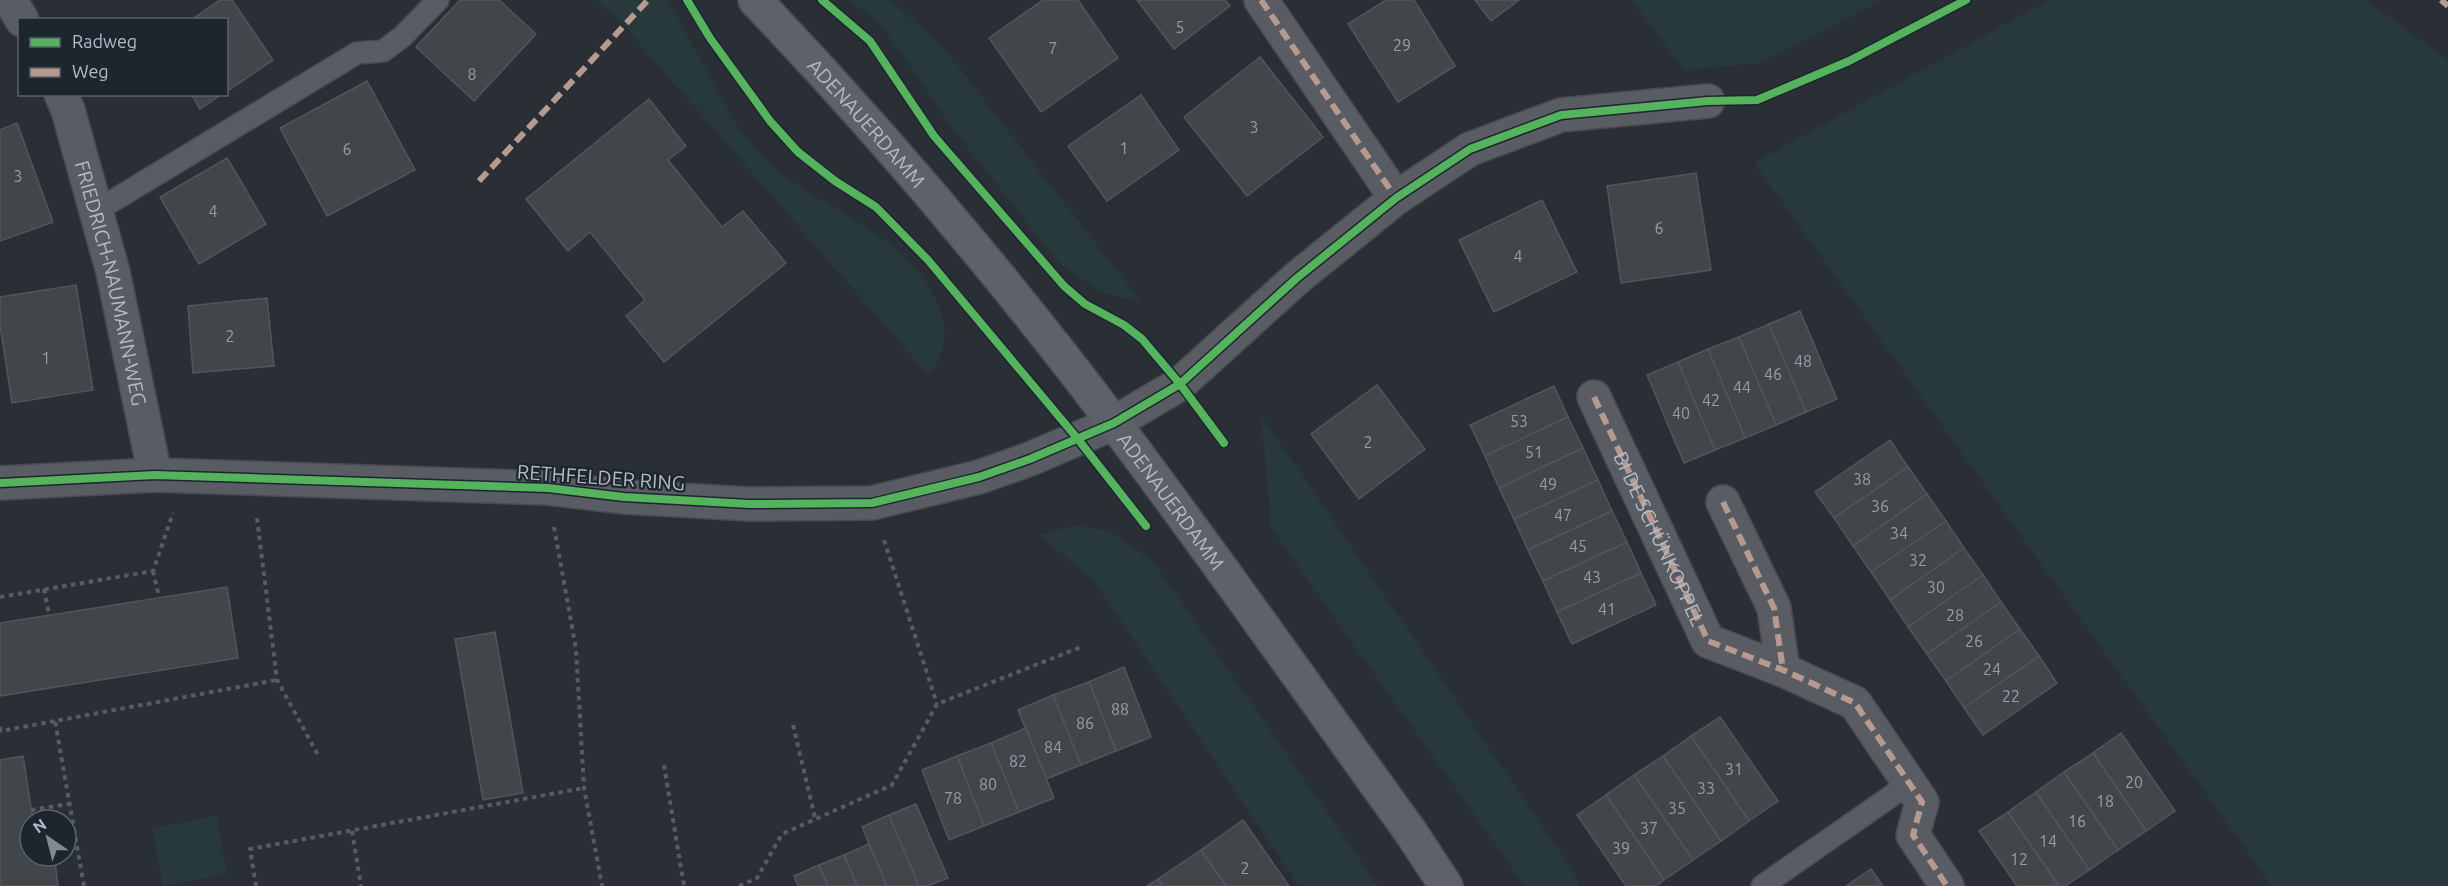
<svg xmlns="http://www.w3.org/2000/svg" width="2448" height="886" font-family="Ubuntu,sans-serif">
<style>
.green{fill:#27393b}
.building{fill:#41464b;stroke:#51565d;stroke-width:1.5}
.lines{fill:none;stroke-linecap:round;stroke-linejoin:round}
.lane-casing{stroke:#474b50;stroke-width:24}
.street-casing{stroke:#474b50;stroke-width:36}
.secondary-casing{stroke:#474b50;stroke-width:36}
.path{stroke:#575c60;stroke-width:4;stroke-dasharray:4.5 4.5;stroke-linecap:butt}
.lane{stroke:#595d63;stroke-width:21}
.street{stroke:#595d63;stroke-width:33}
.secondary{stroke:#5d6168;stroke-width:33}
.quiet{stroke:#b69a8f;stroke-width:6;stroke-dasharray:12 6;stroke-linecap:butt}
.cycleway-casing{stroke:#1d252f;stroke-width:11}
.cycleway{stroke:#56b35d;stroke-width:8}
.labels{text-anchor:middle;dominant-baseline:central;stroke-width:4.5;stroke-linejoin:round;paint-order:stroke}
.number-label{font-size:16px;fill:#969ea7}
.street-label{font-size:20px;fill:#b3bbc6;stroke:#1d252f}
</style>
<rect width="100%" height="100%" fill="#292f35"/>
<!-- green -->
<g class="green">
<path d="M 596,0 L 667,0 C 683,28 698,56 714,84 C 723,102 733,123 747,138 C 758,150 769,164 782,174 C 837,215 913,239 939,308 C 949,334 946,352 928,375 L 621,22 Z"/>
<polygon points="849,0 890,0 941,45 1141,302 1100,292 1057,261 951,126 882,25"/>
<polygon points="1632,0 1882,0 1761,63 1684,70"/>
<polygon points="2049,0 2366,0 2448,60 2448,886 2272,886 1754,163"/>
<polygon points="1261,415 1564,858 1581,886 1525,886 1271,528"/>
<polygon points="1076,525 1112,532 1154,563 1378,886 1299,886 1095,582 1039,535"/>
<polygon points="217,816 227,874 163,886 152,828"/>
</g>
<!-- building -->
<g class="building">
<polygon points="220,0 232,0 273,60 226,92 226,20 191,20"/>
<polygon points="460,0 499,0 536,34 474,101 416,47"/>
<polygon points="1043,0 1078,0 1118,58 1041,112 989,38"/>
<polygon points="1137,0 1225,0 1230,6 1174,49"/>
<polygon points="1386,0 1414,0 1455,66 1398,102 1348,24"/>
<polygon points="1475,0 1519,0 1491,21"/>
<polygon points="1260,57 1323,137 1247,196 1184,117"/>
<polygon points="367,81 415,170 327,216 280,128"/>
<polygon points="191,94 222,94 200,109"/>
<polygon points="1141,95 1179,150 1107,201 1068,146"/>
<polygon points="649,99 686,146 668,160 722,227 743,211 786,263 664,362 626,316 645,300 590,232 568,251 526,199"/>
<polygon points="17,123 53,222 0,241 0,130"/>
<polygon points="227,158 266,224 199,264 160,197"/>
<polygon points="1696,173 1711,270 1621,283 1607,186"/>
<polygon points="1542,200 1577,272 1494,312 1459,240"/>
<polygon points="76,285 93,390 12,403 0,325 0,297"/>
<polygon points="267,298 274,366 193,373 188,306"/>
<polygon points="1800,311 1837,399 1806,412 1769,324"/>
<polygon points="1769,324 1806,412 1776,425 1739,337"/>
<polygon points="1739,337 1776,425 1745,438 1708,349"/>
<polygon points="1708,349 1745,438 1715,450 1678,362"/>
<polygon points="1678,362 1715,450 1684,463 1647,375"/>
<polygon points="1377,385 1425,449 1359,499 1311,434"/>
<polygon points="1554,386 1568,417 1485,456 1470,425"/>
<polygon points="1568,417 1583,448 1499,488 1485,456"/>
<polygon points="1890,440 1908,467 1834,518 1815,492"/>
<polygon points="1583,448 1598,480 1514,519 1499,488"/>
<polygon points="1908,467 1927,494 1853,546 1834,518"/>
<polygon points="1598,480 1612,511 1528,550 1514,519"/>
<polygon points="1927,494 1946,521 1871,572 1853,546"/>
<polygon points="1612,511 1627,542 1543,581 1528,550"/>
<polygon points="1946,521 1964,548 1890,600 1871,572"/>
<polygon points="1627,542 1641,573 1557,612 1543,581"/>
<polygon points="1964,548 1983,575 1908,627 1890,600"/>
<polygon points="1641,573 1656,605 1572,644 1557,612"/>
<polygon points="1983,575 2001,602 1927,654 1908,627"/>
<polygon points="227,587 238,658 0,696 0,623"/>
<polygon points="2001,602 2020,629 1946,681 1927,654"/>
<polygon points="2020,629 2039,656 1964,708 1946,681"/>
<polygon points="495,632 523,793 483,800 455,639"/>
<polygon points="2039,656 2057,683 1983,735 1964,708"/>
<polygon points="1124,667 1151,737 1116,751 1089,682"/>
<polygon points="1089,682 1116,751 1081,765 1053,695"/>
<polygon points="1053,695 1081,765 1046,779 1018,710"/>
<polygon points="1720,717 1778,801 1749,821 1691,736"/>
<polygon points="1026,728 1054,798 1019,812 991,743"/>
<polygon points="2121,733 2175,811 2146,831 2093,753"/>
<polygon points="1691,736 1749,821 1721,841 1663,756"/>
<polygon points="991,743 1019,812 984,826 957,756"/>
<polygon points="2093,753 2146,831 2118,850 2064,772"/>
<polygon points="23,756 33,820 30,820 30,856 38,856 40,865 55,862 58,886 0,886 0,760"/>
<polygon points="957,756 984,826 949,840 922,770"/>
<polygon points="1663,756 1721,841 1693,860 1634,775"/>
<polygon points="2064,772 2118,850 2089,870 2036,792"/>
<polygon points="1634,775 1693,860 1664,880 1606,795"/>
<polygon points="2036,792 2089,870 2065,886 2059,886 2008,812"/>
<polygon points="1606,795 1664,880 1656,886 1626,886 1577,815"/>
<polygon points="916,804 948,878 927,886 919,886 889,815"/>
<polygon points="2008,812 2059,886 2017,886 1979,831"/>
<polygon points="889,815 919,886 887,886 862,827"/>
<polygon points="1243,820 1289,886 1226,886 1201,850"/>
<polygon points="869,844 887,886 857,886 844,855"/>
<polygon points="1201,850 1226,886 1163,886 1158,879"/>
<polygon points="844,855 857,886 828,886 819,865"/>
<polygon points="819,865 828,886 798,886 794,876"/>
<polygon points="1871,869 1883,886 1846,886"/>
<polygon points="1158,879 1163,886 1147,886"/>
</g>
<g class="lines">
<defs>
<g id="lane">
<polyline points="96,211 357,53 383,51 403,36 438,0"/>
<polyline points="1762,886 1910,783"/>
</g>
<g id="street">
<polyline points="10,0 22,20"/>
<polyline points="1261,0 1396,198"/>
<path id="s1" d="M 61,94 L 68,110 L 113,272 L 155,475"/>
<path id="s2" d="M 1594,397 L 1708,641 L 1783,670 L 1855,703 L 1922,802 L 1913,835 L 1947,886"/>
<polyline points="0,483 155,475 548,488 624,497 749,504 872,503 979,477 1030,459 1114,423 1180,384 1297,278 1396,198 1470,149 1561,115 1708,101"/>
<polyline points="1723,502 1774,608 1783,670"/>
</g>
<g id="secondary">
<path id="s3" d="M 755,0 C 883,134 1002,275 1114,423 C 1216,558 1313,697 1412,834 L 1446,886"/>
</g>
</defs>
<!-- lane casing -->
<use href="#lane" class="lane-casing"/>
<!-- street casing -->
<use href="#street" class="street-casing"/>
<!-- secondary casing -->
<use href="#secondary" class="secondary-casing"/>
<!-- path -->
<g class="path">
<polyline points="257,518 277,680 318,755"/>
<polyline points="554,527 576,649 584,788 602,886"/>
<polyline points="884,540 937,704"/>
<polyline points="153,571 159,597"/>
<polyline points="44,589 49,615"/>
<polyline points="0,597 153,571 173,513"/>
<polyline points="793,725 815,818"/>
<polyline points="0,727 1,731 55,721"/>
<polyline points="664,765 684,886"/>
<polyline points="31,810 69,804"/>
<polyline points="352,831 361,886"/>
<polyline points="84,886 55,721 277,680"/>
<polyline points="256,886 250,849 584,788"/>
<polyline points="739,886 757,878 782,834 892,785 937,704 1081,647"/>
</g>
<!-- lane -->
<use href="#lane" class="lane"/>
<!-- street -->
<use href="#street" class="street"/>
<!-- secondary -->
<use href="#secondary" class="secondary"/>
<!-- quiet -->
<g class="quiet">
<polyline points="1261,0 1396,198"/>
<polyline points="2441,0 2448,6"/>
<polyline points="479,181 648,0"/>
<polyline points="1594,397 1708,641 1783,670 1855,703 1922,802 1913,835 1947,886"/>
<polyline points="1723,502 1774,608 1783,670"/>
</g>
<defs>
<g id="cycleway">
<polyline points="687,0 710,38 770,121 798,152 835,181 876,207 928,260 1077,438 1146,526"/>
<polyline points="822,0 870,41 934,136 1064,286 1085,304 1124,325 1142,339 1180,384 1224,443"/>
<polyline points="0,483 155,475 548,488 624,497 749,504 872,503 979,477 1030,459 1114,423 1180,384 1297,278 1396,198 1470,149 1561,115 1708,101 1757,100 1849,61 1966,0"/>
</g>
</defs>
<!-- cycleway casing -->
<use href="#cycleway" class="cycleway-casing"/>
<!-- cycleway -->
<use href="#cycleway" class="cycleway"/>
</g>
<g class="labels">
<!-- number labels -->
<g class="number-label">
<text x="1180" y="27">5</text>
<text x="1402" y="45">29</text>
<text x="1053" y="48">7</text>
<text x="472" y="74">8</text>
<text x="1254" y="127">3</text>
<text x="1124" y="148">1</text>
<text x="347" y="149">6</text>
<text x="18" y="176">3</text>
<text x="213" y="211">4</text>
<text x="1659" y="228">6</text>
<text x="1518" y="256">4</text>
<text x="230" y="336">2</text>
<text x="46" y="358">1</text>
<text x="1803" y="361">48</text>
<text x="1773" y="374">46</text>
<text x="1742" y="387">44</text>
<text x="1711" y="400">42</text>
<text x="1681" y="413">40</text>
<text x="1519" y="421">53</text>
<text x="1368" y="442">2</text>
<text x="1534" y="452">51</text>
<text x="1862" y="479">38</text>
<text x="1548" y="484">49</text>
<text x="1880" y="506">36</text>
<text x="1563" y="515">47</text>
<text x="1899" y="533">34</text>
<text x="1578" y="546">45</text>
<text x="1918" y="560">32</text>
<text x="1592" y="577">43</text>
<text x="1936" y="587">30</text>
<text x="1607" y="609">41</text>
<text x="1955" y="615">28</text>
<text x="1974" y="641">26</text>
<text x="1992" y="669">24</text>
<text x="2011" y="696">22</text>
<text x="1120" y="709">88</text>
<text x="1085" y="723">86</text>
<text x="1053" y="747">84</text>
<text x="1018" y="761">82</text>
<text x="1734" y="769">31</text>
<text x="2134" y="782">20</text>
<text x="988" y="784">80</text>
<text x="1706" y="788">33</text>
<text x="953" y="798">78</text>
<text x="2105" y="801">18</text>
<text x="1677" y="808">35</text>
<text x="2077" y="821">16</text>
<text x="1649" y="828">37</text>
<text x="2048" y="841">14</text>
<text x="1621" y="848">39</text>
<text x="2019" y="859">12</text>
<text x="1245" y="868">2</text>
</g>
<!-- street labels -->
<g class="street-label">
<text stroke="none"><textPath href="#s3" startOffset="166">ADENAUERDAMM</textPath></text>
<text stroke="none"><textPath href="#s1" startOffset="196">FRIEDRICH-NAUMANN-WEG</textPath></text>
<text transform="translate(601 477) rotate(4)">RETHFELDER RING</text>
<text stroke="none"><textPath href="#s3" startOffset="652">ADENAUERDAMM</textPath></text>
<text stroke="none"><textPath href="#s2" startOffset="156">BI DE SCHÜNKOPPEL</textPath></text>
</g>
</g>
<!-- legend -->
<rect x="18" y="18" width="210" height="78" fill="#1d252f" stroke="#59616b" stroke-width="1.5"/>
<rect x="30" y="38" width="30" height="9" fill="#56b35d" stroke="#59616b" stroke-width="1.5"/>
<text x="72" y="48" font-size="18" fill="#b3bbc6">Radweg</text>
<rect x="30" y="68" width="30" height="9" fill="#b69a8f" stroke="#59616b" stroke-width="1.5"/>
<text x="72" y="78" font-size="18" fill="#b3bbc6">Weg</text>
<!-- north arrow -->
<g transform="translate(48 838) rotate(325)"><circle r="28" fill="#1d252f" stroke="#59616b" stroke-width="1.5"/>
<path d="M0-4.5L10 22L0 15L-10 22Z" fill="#838a93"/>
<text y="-9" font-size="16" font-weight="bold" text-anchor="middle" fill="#b3bbc6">N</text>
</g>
</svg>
